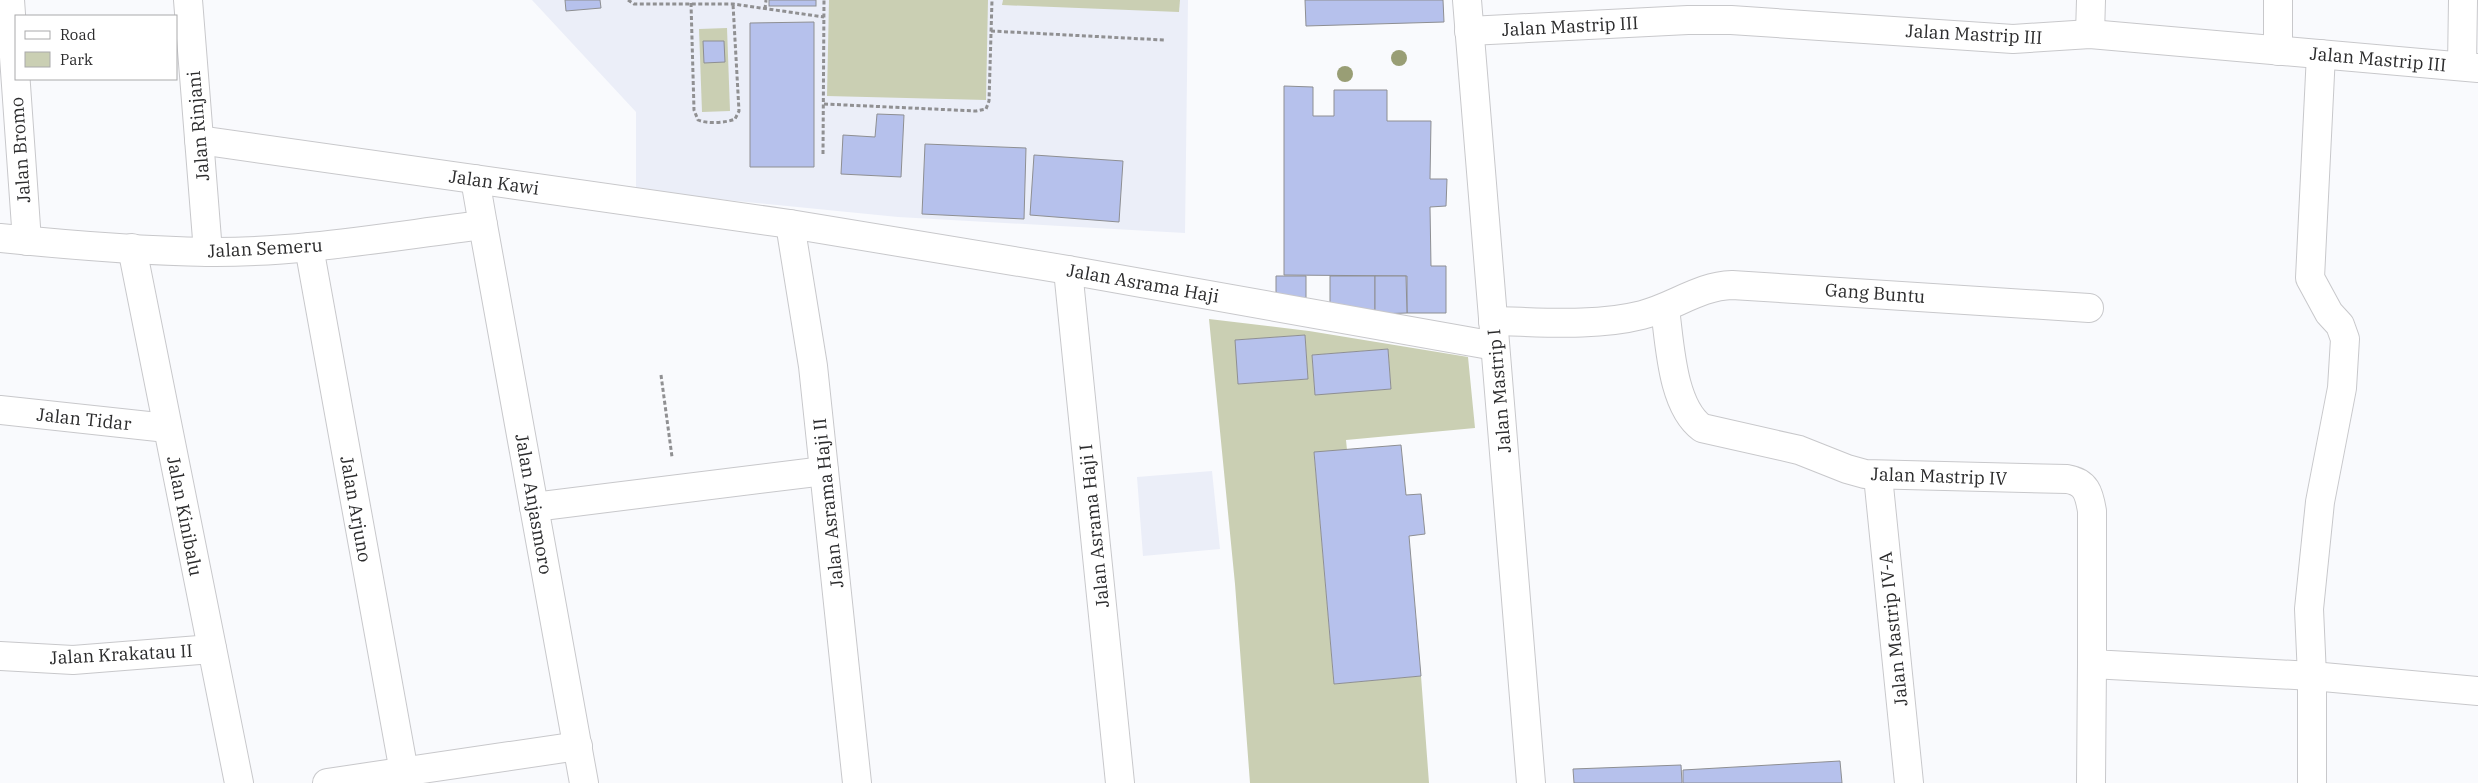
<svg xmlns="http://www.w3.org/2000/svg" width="2478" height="783" font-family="'IBM Plex Serif',serif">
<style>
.built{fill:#ebeef8}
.green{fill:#cacfb3;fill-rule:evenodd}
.building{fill:#b6c1ec;stroke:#8e8f92}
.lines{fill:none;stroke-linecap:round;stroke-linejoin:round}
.street-casing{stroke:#c8c8cb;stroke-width:30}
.path{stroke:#909092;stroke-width:3;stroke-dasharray:4 2.5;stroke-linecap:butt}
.street{stroke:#fff;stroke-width:28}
.tree{fill:#999e75}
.labels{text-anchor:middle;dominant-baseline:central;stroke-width:4;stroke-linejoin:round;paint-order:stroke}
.street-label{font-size:18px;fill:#2b2b2c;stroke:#fff}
</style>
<rect width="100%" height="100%" fill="#f9fafd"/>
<!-- built -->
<g class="built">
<polygon points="532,0 1188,0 1185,233 898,217 636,191 636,112"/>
<polygon points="1212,471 1220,549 1143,556 1137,477"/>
</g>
<!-- green -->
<g class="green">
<polygon points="829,0 988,0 986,100 827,96"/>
<polygon points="1003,0 1180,0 1179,12 1002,5"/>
<polygon points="727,28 730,111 702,112 699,29"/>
<path d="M 1209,319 L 1309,331 L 1468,357 L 1475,428 L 1346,440 L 1347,450 L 1314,453 L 1334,684 L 1421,676 L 1429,783 L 1250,783 L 1235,584 ZM 1305,335 L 1308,379 L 1238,384 L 1236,340 ZM 1388,349 L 1391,389 L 1315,394 L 1312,355 Z"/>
</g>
<!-- building -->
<g class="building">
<polygon points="565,0 600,0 601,8 566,11"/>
<rect x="769" y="0" width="47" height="6"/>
<polygon points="1305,0 1443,0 1444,22 1306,26"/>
<polygon points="814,22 814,167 750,167 750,23"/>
<polygon points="703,41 724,41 725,62 704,63"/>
<polygon points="1284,86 1313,87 1313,116 1334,116 1334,90 1387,90 1387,121 1431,121 1430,179 1447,179 1446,206 1430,207 1431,266 1446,266 1446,313 1407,313 1407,276 1284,275"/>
<polygon points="877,114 904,115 901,177 841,174 843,135 875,137"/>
<polygon points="925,144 1026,148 1024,219 922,214"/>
<polygon points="1034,155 1123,161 1119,222 1030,215"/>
<polygon points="1276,276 1306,276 1306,303 1276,302"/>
<rect x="1330" y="276" width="45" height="34"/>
<polygon points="1375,276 1406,276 1407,313 1375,314"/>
<polygon points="1305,335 1308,379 1238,384 1235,340"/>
<polygon points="1388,349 1391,389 1315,395 1312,355"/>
<polygon points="1401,445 1406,495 1421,494 1425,534 1409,536 1421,676 1334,684 1314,452"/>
<polygon points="1840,761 1842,783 1683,783 1683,770"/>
<polygon points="1681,765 1682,783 1574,783 1573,769"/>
</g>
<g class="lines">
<defs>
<g id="street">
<polyline points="10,0 27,241"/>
<polyline points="188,0 208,252"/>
<polyline points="1467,0 1531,783"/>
<polyline points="1469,31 1688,20 1731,20 2013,39 2090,34 2478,68"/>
<polyline points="2090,34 2091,0"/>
<polyline points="2278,51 2278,0"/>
<polyline points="2462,66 2463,0"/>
<polyline points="199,140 790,224 1068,270 1495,346"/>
<polyline points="790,224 813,366 857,783"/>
<polyline points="483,225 584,783"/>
<path d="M 0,238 C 69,245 139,251 208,252 C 299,253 392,236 483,225 L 475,179"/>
<polyline points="309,247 404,772"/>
<polyline points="132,248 239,783"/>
<polyline points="1068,270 1120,783"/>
<path d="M 1665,309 C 1670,345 1672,406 1702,428 L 1799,450 L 1847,469 L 1865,474 L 2067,479 C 2086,482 2089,493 2092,511 L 2092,664 L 2312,676 L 2478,691"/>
<path d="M 1493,321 C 1542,322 1594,327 1642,315 C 1674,307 1699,286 1732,285 L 2089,308"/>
<polyline points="0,410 167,428"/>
<polyline points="1878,476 1909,783"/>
<polyline points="534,507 824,471"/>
<polyline points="0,656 73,660 212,649"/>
<polyline points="327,783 578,746"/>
<polyline points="2091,783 2092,664"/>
<polyline points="2312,783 2312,676 2309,609 2320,502 2342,388 2345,339 2340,325 2329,313 2310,278 2321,54"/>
</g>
</defs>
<!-- street casing -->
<use href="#street" class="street-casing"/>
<!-- path -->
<g class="path">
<polyline points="628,0 634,4 733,4 824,17"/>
<path d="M 691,3 L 694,110 L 698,120 C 707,124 726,123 735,119 L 739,111 L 733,4"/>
<polyline points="765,9 766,0"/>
<polyline points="991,31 1164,40"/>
<polyline points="824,104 976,111 986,109 989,101 992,0"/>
<polyline points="823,154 824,0"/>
<polyline points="661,375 672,457"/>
</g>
<!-- street -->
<use href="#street" class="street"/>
</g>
<!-- trees -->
<g class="tree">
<circle cx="1399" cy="58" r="8"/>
<circle cx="1345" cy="74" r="8"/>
</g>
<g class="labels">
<!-- street labels -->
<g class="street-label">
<text transform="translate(1570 26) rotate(-3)">Jalan Mastrip III</text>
<text transform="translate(1974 34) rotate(3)">Jalan Mastrip III</text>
<text transform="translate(2378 59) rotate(5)">Jalan Mastrip III</text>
<text transform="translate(198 126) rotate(-95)">Jalan Rinjani</text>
<text transform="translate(20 150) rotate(-94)">Jalan Bromo</text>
<text transform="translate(494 182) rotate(8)">Jalan Kawi</text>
<text transform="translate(265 248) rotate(-3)">Jalan Semeru</text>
<text transform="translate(1143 283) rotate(10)">Jalan Asrama Haji</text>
<text transform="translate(1875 293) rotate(4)">Gang Buntu</text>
<text transform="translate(1499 391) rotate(-95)">Jalan Mastrip I</text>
<text transform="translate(84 419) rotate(6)">Jalan Tidar</text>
<text transform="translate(1939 476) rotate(2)">Jalan Mastrip IV</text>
<text transform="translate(828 503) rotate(-96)">Jalan Asrama Haji II</text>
<text transform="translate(534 504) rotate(80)">Jalan Anjasmoro</text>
<text transform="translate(356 509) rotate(80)">Jalan Arjuno</text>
<text transform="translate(185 516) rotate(79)">Jalan Kinibalu</text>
<text transform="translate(1094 526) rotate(-96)">Jalan Asrama Haji I</text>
<text transform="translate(1893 629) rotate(-96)">Jalan Mastrip IV-A</text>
<text transform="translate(121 654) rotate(-3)">Jalan Krakatau II</text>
</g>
</g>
<!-- legend -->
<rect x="15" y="15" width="162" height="65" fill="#ffffff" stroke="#aaaaab"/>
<rect x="25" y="31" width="25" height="8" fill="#ffffff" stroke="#aaaaab"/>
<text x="60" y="40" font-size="15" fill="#2b2b2c">Road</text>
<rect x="25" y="52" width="25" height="15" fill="#cacfb3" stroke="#aaaaab"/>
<text x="60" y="65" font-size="15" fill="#2b2b2c">Park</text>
</svg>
